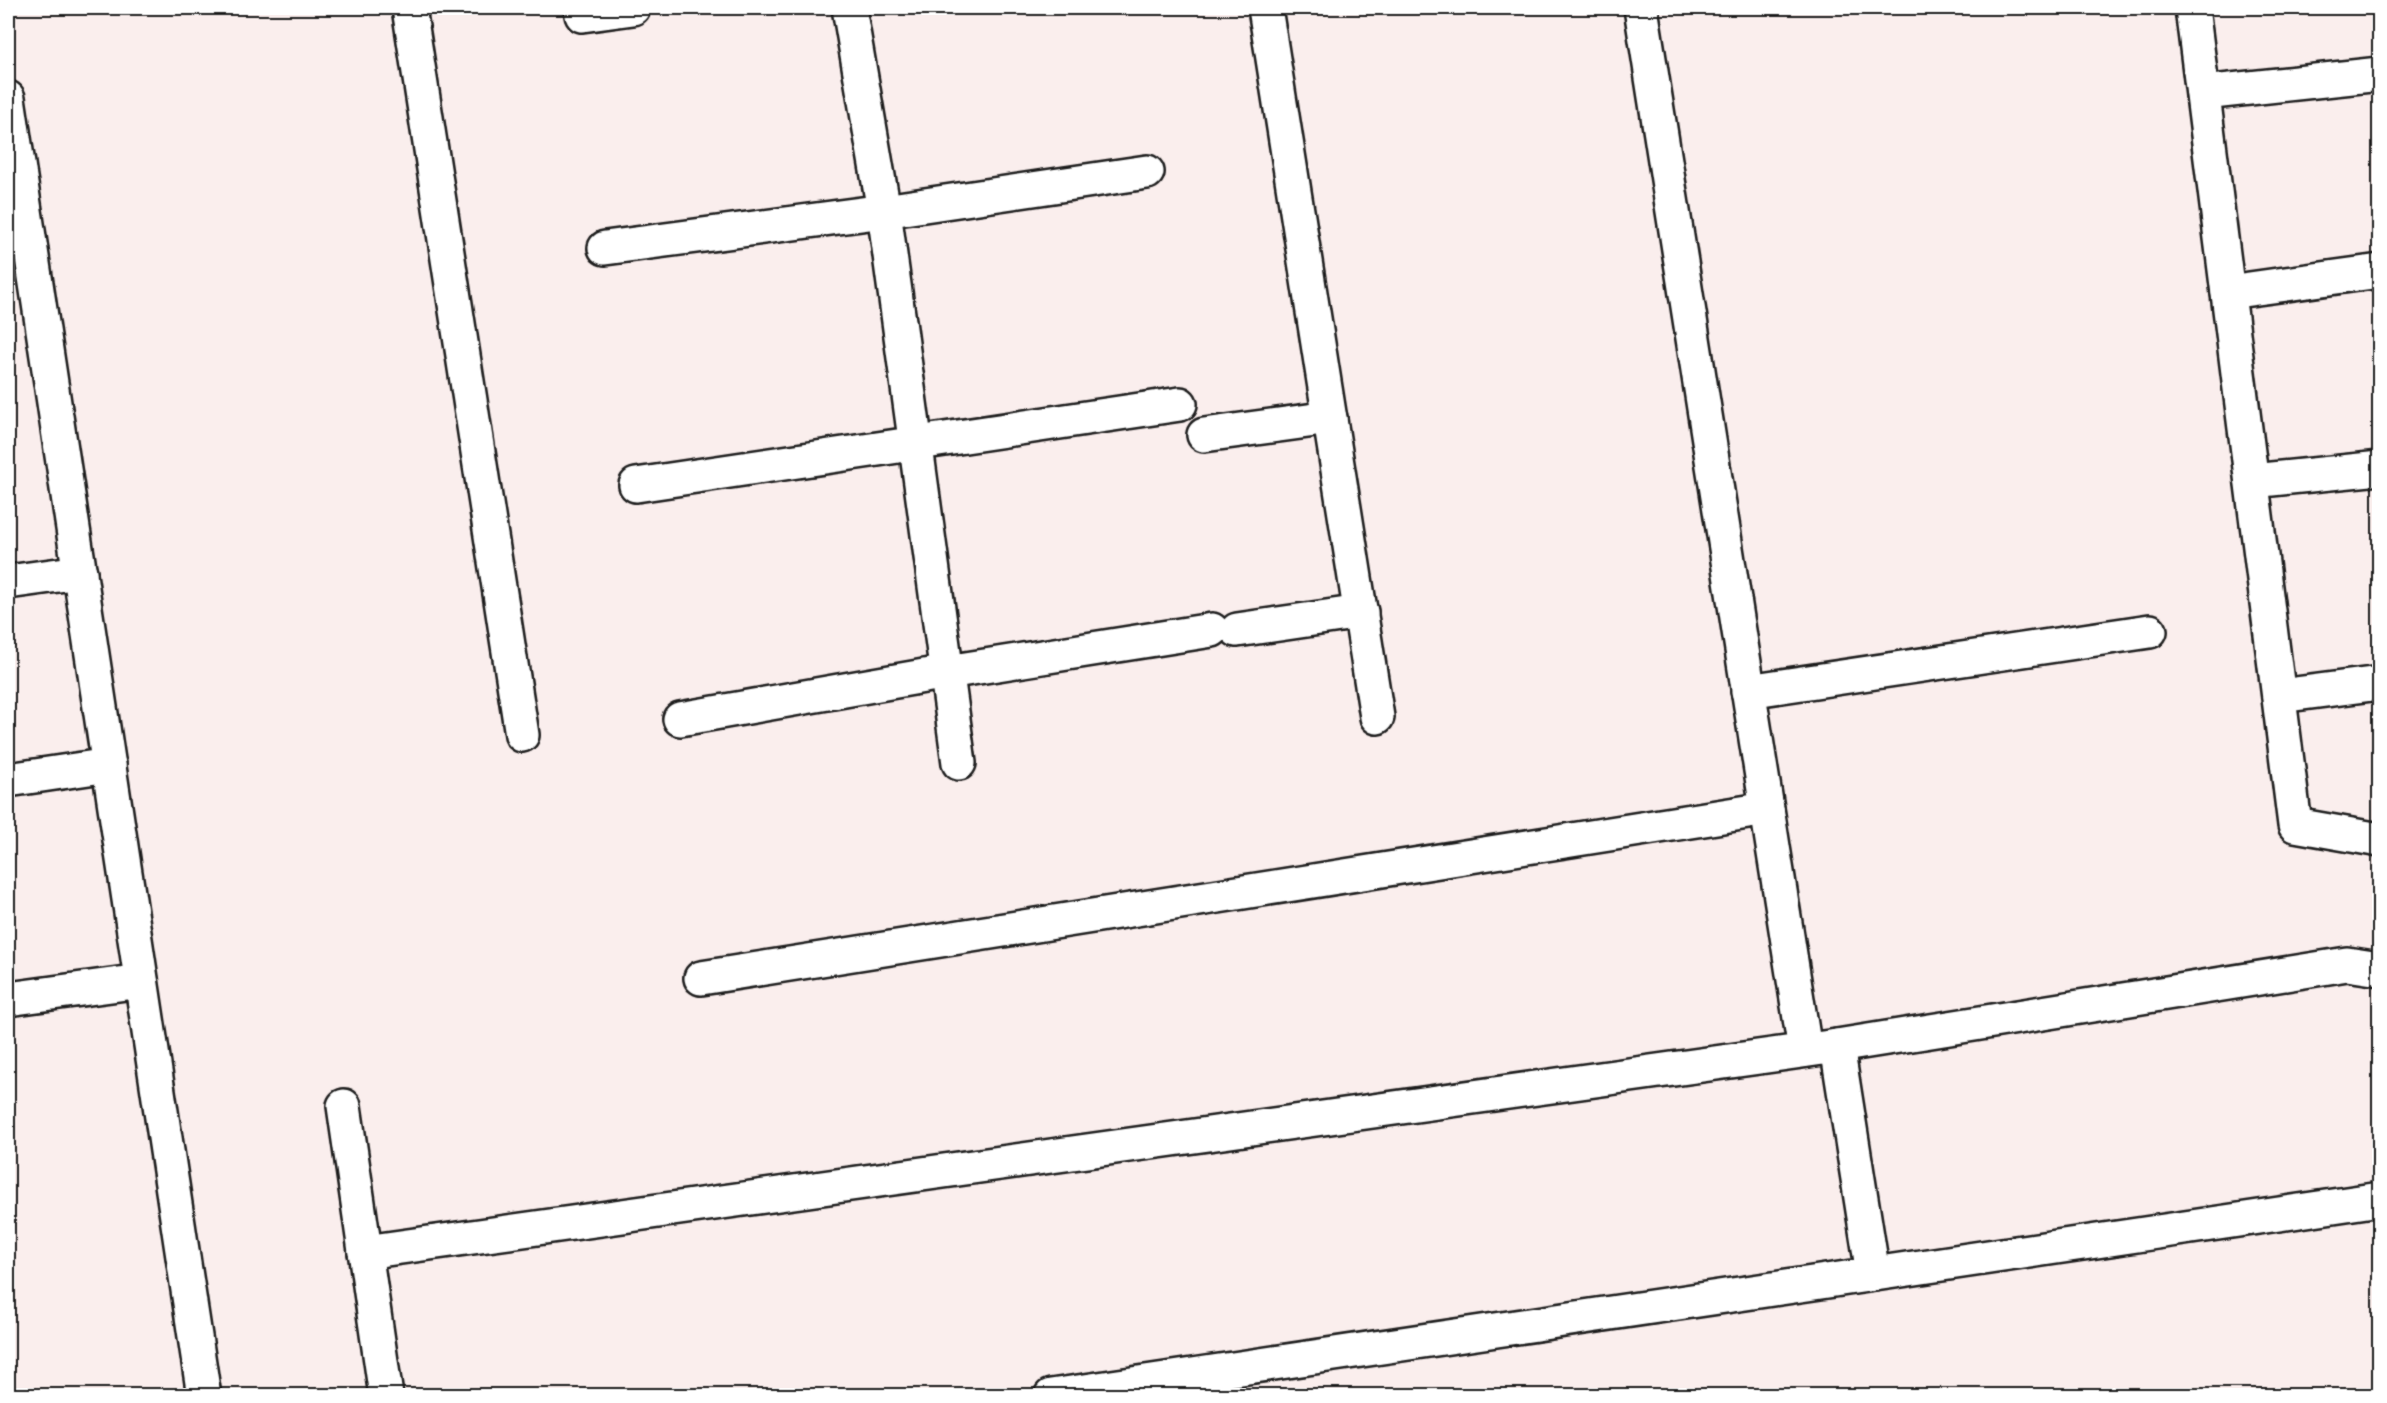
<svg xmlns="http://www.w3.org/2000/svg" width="2387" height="1403" font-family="Mali,sans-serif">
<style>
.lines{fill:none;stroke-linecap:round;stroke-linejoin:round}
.minor-casing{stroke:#1c1c1c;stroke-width:38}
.minor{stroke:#fff;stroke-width:33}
</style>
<rect width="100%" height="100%" fill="#faeeed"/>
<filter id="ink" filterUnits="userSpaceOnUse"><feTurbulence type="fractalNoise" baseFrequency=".0167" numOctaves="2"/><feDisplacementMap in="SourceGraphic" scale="12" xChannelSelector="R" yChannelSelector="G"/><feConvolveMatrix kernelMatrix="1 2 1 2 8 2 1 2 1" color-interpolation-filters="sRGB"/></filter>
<g filter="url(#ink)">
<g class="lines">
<defs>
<g id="minor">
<polyline points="409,8 522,735"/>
<polyline points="849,8 884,211 959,763"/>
<polyline points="1265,8 1377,717"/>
<polyline points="1641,8 1805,1050"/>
<polyline points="2192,8 2295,825 2380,840"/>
<polyline points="582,15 633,8"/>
<polyline points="2203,93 2380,74"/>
<polyline points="8,98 204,1396"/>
<polyline points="605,248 884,211 1147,172"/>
<polyline points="2228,292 2380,271"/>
<polyline points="1204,435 1330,418"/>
<polyline points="2252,481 2380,468"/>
<polyline points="636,485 1180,404"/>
<polyline points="8,582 80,572"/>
<polyline points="1237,630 1361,612"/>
<polyline points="1748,691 2150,631"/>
<polyline points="2280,696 2380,683"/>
<polyline points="680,719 947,672 1212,630"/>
<polyline points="8,780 109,765"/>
<polyline points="701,978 1767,809"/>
<polyline points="8,999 141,981"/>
<polyline points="1837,1046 2347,964 2380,969"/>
<polyline points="344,1106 386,1396"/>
<polyline points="365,1252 1837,1046 1873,1274"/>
<polyline points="1051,1396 2380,1199"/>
</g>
</defs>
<!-- minor casing -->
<use href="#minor" class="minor-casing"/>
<!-- minor -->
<use href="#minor" class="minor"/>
</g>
</g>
<!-- margin -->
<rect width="2387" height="1403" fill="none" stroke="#fff" stroke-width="30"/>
<rect x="15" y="15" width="2357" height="1373" fill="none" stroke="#1c1c1c" stroke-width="2" filter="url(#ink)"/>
</svg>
